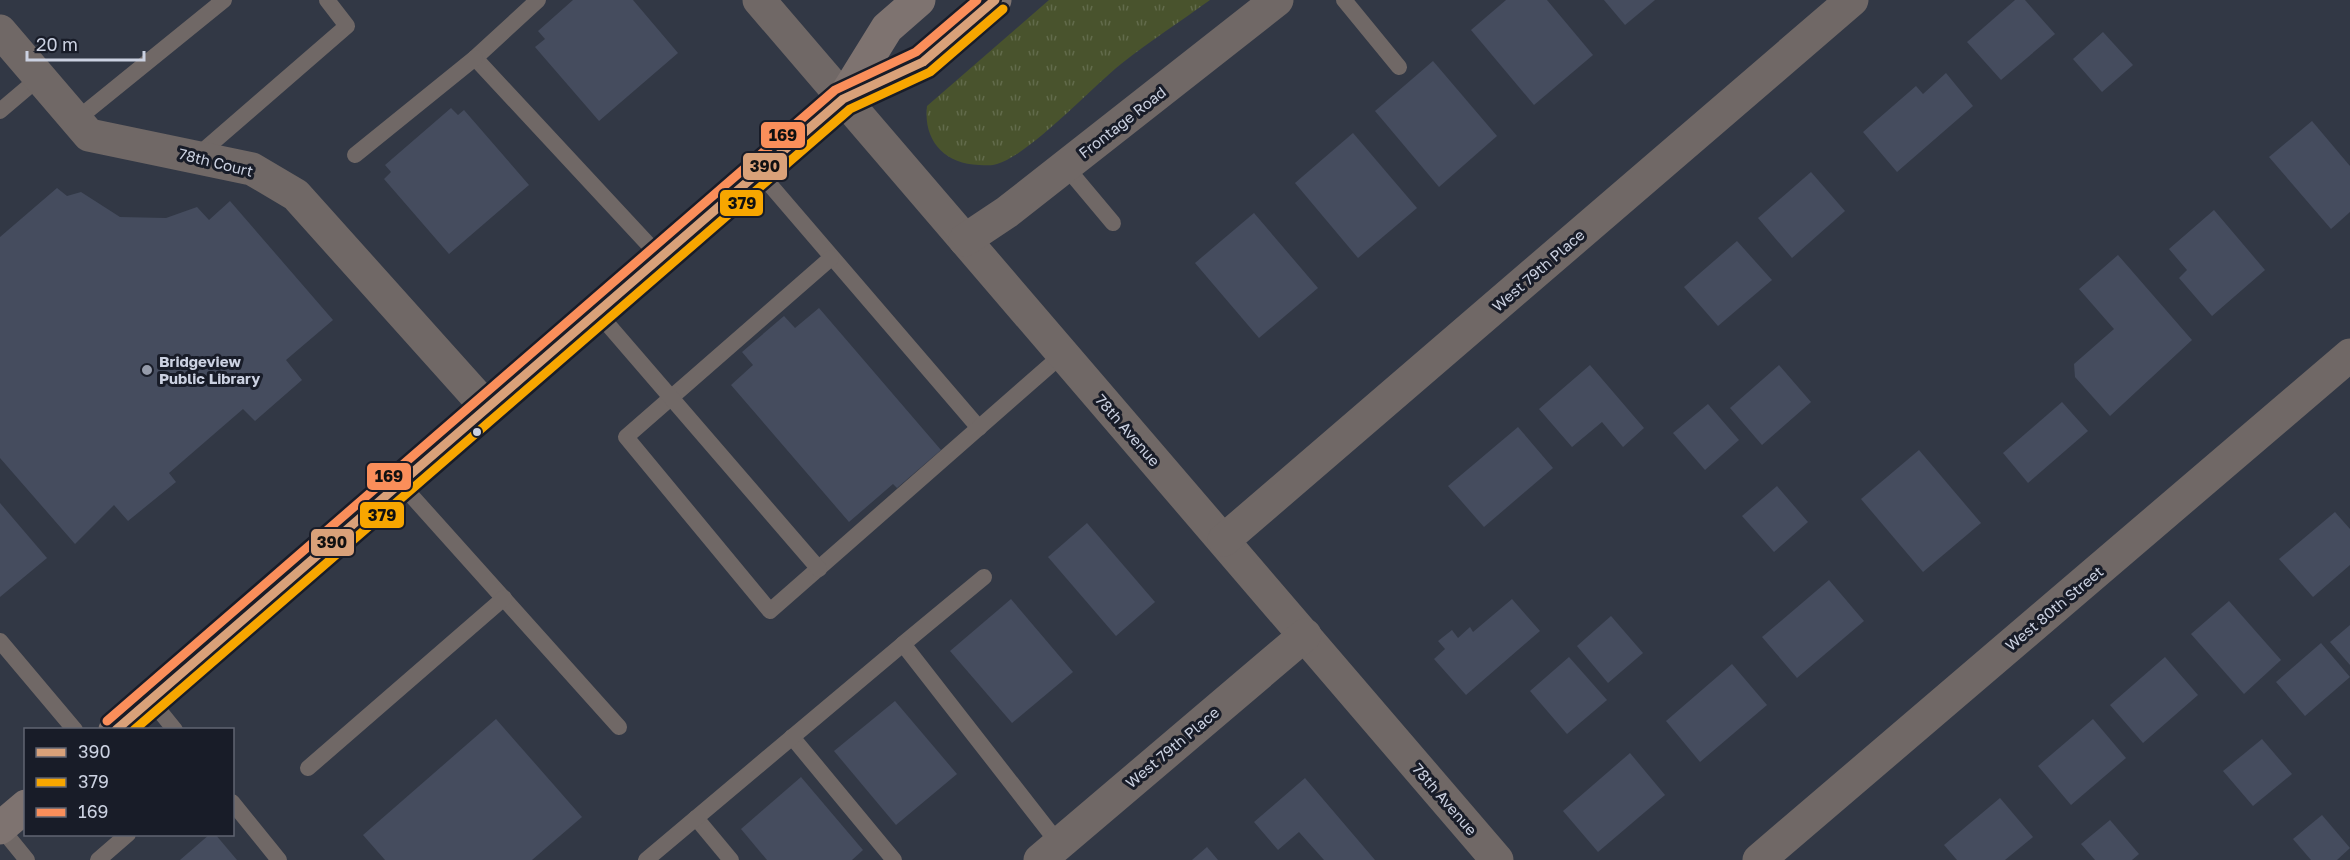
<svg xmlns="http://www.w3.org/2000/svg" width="2350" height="860" font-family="'Golos Text',sans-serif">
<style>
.grass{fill:url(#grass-tufts)}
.building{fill:#454c5e}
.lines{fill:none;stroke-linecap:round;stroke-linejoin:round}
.service{stroke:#706866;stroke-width:16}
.minor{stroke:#706866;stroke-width:33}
.secondary{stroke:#7e7370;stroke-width:33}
.bus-1-casing{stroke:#181c28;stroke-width:14}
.bus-2-casing{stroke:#181c28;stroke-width:14}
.bus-3-casing{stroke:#181c28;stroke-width:14}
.bus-1{stroke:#d9a179;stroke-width:9}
.bus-2{stroke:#f7a600;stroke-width:9}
.bus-3{stroke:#fa8e5a;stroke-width:9}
.poi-dot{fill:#959baa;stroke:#181c28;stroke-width:2}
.bus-dot{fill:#cbd1e1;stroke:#181c28;stroke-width:2}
.labels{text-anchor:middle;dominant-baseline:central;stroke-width:6;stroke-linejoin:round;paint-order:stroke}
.street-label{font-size:15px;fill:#cbd1e1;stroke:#181c28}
.poi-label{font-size:15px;font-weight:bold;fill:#cbd1e1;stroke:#181c28;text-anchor:start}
.line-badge{stroke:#181c28;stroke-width:2}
.pale-badge-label{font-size:16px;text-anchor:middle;font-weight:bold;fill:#111}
</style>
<defs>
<pattern id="grass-tufts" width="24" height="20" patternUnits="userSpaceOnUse" patternTransform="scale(1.5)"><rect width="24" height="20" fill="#49532d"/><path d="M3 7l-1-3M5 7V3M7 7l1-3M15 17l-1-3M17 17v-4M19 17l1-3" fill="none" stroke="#626b4b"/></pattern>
</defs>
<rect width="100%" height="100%" fill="#323845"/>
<!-- grass -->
<path class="grass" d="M 1049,0 L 1210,0 C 1181,21 1150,41 1121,64 C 1091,88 1029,155 997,164 C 992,166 985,165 979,165 C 944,164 923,140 927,106 Z"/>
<!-- building -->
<g class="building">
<polygon points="573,0 633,0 678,53 599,121 535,47 545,39 538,31"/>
<polygon points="1506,0 1547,0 1593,55 1534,105 1471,30"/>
<polygon points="1604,0 1655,0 1625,25"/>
<polygon points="2015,0 2025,0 2055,34 2001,80 1967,42"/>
<polygon points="2103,32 2133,65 2102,92 2073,59"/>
<polygon points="1433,61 1497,136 1439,187 1375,111"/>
<polygon points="1946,73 1973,106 1897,172 1863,132 1916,86 1923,94"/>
<polygon points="451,108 458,115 464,110 529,185 449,254 384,179 391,172 385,165"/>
<polygon points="2312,121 2350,166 2350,212 2331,229 2269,157"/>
<polygon points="1353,133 1417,208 1358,258 1295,183"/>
<polygon points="1811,172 1845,211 1792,258 1758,218"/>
<polygon points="57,188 67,196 81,192 120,217 166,218 197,207 209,220 230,201 333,320 286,360 302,380 255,421 243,409 169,473 176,482 128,521 114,505 75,544 0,458 0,237"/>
<polygon points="2214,210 2265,270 2212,316 2179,278 2187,270 2169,249"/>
<polygon points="1254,213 1318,288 1259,338 1195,263"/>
<polygon points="1737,241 1772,280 1718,326 1684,287"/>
<polygon points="2118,255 2192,340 2110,416 2075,377 2074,364 2114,329 2079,289"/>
<polygon points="819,308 941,450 897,488 893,484 849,522 731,385 753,365 742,352 784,316 795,328"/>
<polygon points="1590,365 1644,428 1623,447 1602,422 1572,447 1539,409"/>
<polygon points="1779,365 1811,402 1762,445 1730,408"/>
<polygon points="2062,402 2088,431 2028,483 2003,453"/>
<polygon points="1708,404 1739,440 1705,470 1673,433"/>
<polygon points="1518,427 1553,468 1484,527 1448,486"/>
<polygon points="1919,450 1981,523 1923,572 1861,499"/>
<polygon points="1777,486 1808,522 1774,552 1742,516"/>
<polygon points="0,503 47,558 0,597"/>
<polygon points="2335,512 2350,529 2350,565 2313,597 2279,559"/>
<polygon points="1087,523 1155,602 1116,636 1048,557"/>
<polygon points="1829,580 1864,621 1797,678 1762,637"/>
<polygon points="1011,599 1073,672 1012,723 950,651"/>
<polygon points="1512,599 1540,631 1466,695 1434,659 1445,649 1438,641 1452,630 1458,638 1470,627 1473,632"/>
<polygon points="2229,601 2281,660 2244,694 2191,634"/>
<polygon points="1611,616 1643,653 1608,683 1577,646"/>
<polygon points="2350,625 2350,665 2330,642"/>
<polygon points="2321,643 2350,677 2305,716 2276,682"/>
<polygon points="1569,657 1607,700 1567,734 1530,691"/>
<polygon points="2165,657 2198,695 2143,743 2110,705"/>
<polygon points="1732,664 1767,705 1700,762 1666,721"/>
<polygon points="895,701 957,774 896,825 834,751"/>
<polygon points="496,719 582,817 532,860 385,860 363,835"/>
<polygon points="2093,719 2126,758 2071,805 2038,766"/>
<polygon points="2262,739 2292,774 2253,806 2223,771"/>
<polygon points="1630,753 1665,795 1598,852 1563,811"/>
<polygon points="801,777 863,850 852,860 767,860 741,829"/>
<polygon points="1305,778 1375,860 1324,860 1299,832 1278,850 1254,822"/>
<polygon points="2000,798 2033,837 2005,860 1957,860 1944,845"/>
<polygon points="2322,815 2350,848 2337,860 2311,860 2293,839"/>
<polygon points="2110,820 2139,854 2132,860 2095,860 2081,844"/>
<polygon points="210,834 215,834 237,860 180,860"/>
<polygon points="1207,847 1218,860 1192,860"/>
</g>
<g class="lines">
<!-- service -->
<g class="service">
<polyline points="538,0 475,58 660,257"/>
<polyline points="1344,0 1399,67"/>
<polyline points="0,111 40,77"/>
<polyline points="76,120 224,0"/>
<polyline points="355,155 475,58"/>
<polyline points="197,156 347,26 327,0"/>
<polyline points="1066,167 1113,223"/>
<polyline points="759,172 979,428"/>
<polyline points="831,258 626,437 770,611 1063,354"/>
<polyline points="598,313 819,569"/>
<polyline points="401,484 619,727"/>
<polyline points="0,641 75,730"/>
<polyline points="903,644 984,577"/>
<polyline points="150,699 175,730"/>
<polyline points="792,737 894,860"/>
<polyline points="308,768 504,598"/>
<polyline points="232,802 279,860"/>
<polyline points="696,818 731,860"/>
<polyline points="1,828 27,860"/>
<polyline points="98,860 128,834"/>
<polyline points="646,860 903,644 1059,844"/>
</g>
<!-- minor -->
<g class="minor">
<polyline points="759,0 1497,860"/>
<polyline points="0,31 89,135 252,169 296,195 488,409"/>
<polyline points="965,240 1007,212 1277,0"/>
<polyline points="1224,540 1852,0"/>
<polyline points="1040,860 1305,635"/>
<polyline points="1759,860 2350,355"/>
</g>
<!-- secondary -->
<g class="secondary">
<polyline points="843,99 887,28 919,0"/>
<polyline points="115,730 843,99 923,62 995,0"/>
<polyline points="0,828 26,806"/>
</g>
<defs>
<polyline id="bus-1" points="116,730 843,99 923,62 995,0"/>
<polyline id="bus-2" points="134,730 850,109 930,72 1003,9"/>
<polyline id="bus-3" points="107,721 835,90 916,52 977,0"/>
</defs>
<!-- bus-1 casing -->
<use href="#bus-1" class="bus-1-casing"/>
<!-- bus-2 casing -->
<use href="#bus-2" class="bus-2-casing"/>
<!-- bus-3 casing -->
<use href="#bus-3" class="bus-3-casing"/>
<!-- bus-1 -->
<use href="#bus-1" class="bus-1"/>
<!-- bus-2 -->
<use href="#bus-2" class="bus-2"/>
<!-- bus-3 -->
<use href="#bus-3" class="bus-3"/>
</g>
<!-- markers -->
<circle class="poi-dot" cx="147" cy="370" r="6"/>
<circle class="bus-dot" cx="477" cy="432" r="5"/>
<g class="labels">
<!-- street labels -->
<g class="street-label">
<text transform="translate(1122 122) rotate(-38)">Frontage Road</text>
<text transform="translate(216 162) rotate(14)">78th Court</text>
<text transform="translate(1538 270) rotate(-41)">West 79th Place</text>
<text transform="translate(1128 430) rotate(49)">78th Avenue</text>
<text transform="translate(2054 608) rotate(-40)">West 80th Street</text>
<text transform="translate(1172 747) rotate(-40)">West 79th Place</text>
<text transform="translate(1445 799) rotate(49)">78th Avenue</text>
</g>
<!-- poi labels -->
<g class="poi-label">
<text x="159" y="361">Bridgeview<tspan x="159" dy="17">Public Library</tspan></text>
</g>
</g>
<g class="line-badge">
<rect x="760" y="121" width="46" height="28" rx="6" fill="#fa8e5a"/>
<rect x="742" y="152" width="46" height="29" rx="6" fill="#d9a179"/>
<rect x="719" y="189" width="45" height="28" rx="6" fill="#f7a600"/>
<rect x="366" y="462" width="46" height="29" rx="6" fill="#fa8e5a"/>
<rect x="359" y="501" width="46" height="28" rx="6" fill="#f7a600"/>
<rect x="310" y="528" width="45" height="29" rx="6" fill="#d9a179"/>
</g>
<g class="pale-badge-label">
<text x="783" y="141">169</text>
<text x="765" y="172">390</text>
<text x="742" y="209">379</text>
<text x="389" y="482">169</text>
<text x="382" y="521">379</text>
<text x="332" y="548">390</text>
</g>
<!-- legend -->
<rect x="24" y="728" width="210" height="108" fill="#181c28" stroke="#606472" stroke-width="1.5"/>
<rect x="36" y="748" width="30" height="9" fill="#d9a179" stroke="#606472" stroke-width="1.5"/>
<text x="78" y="758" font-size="18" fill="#cbd1e1">390</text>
<rect x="36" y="778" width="30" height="9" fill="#f7a600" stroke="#606472" stroke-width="1.5"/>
<text x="78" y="788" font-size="18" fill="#cbd1e1">379</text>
<rect x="36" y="808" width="30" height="9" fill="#fa8e5a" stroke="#606472" stroke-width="1.5"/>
<text x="78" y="818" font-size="18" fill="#cbd1e1">169</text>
<!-- scale -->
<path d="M27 51v9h117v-9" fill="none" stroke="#cbd1e1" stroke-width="3"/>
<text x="36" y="51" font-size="18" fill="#cbd1e1" stroke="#181c28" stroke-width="4.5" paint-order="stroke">20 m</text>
</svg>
